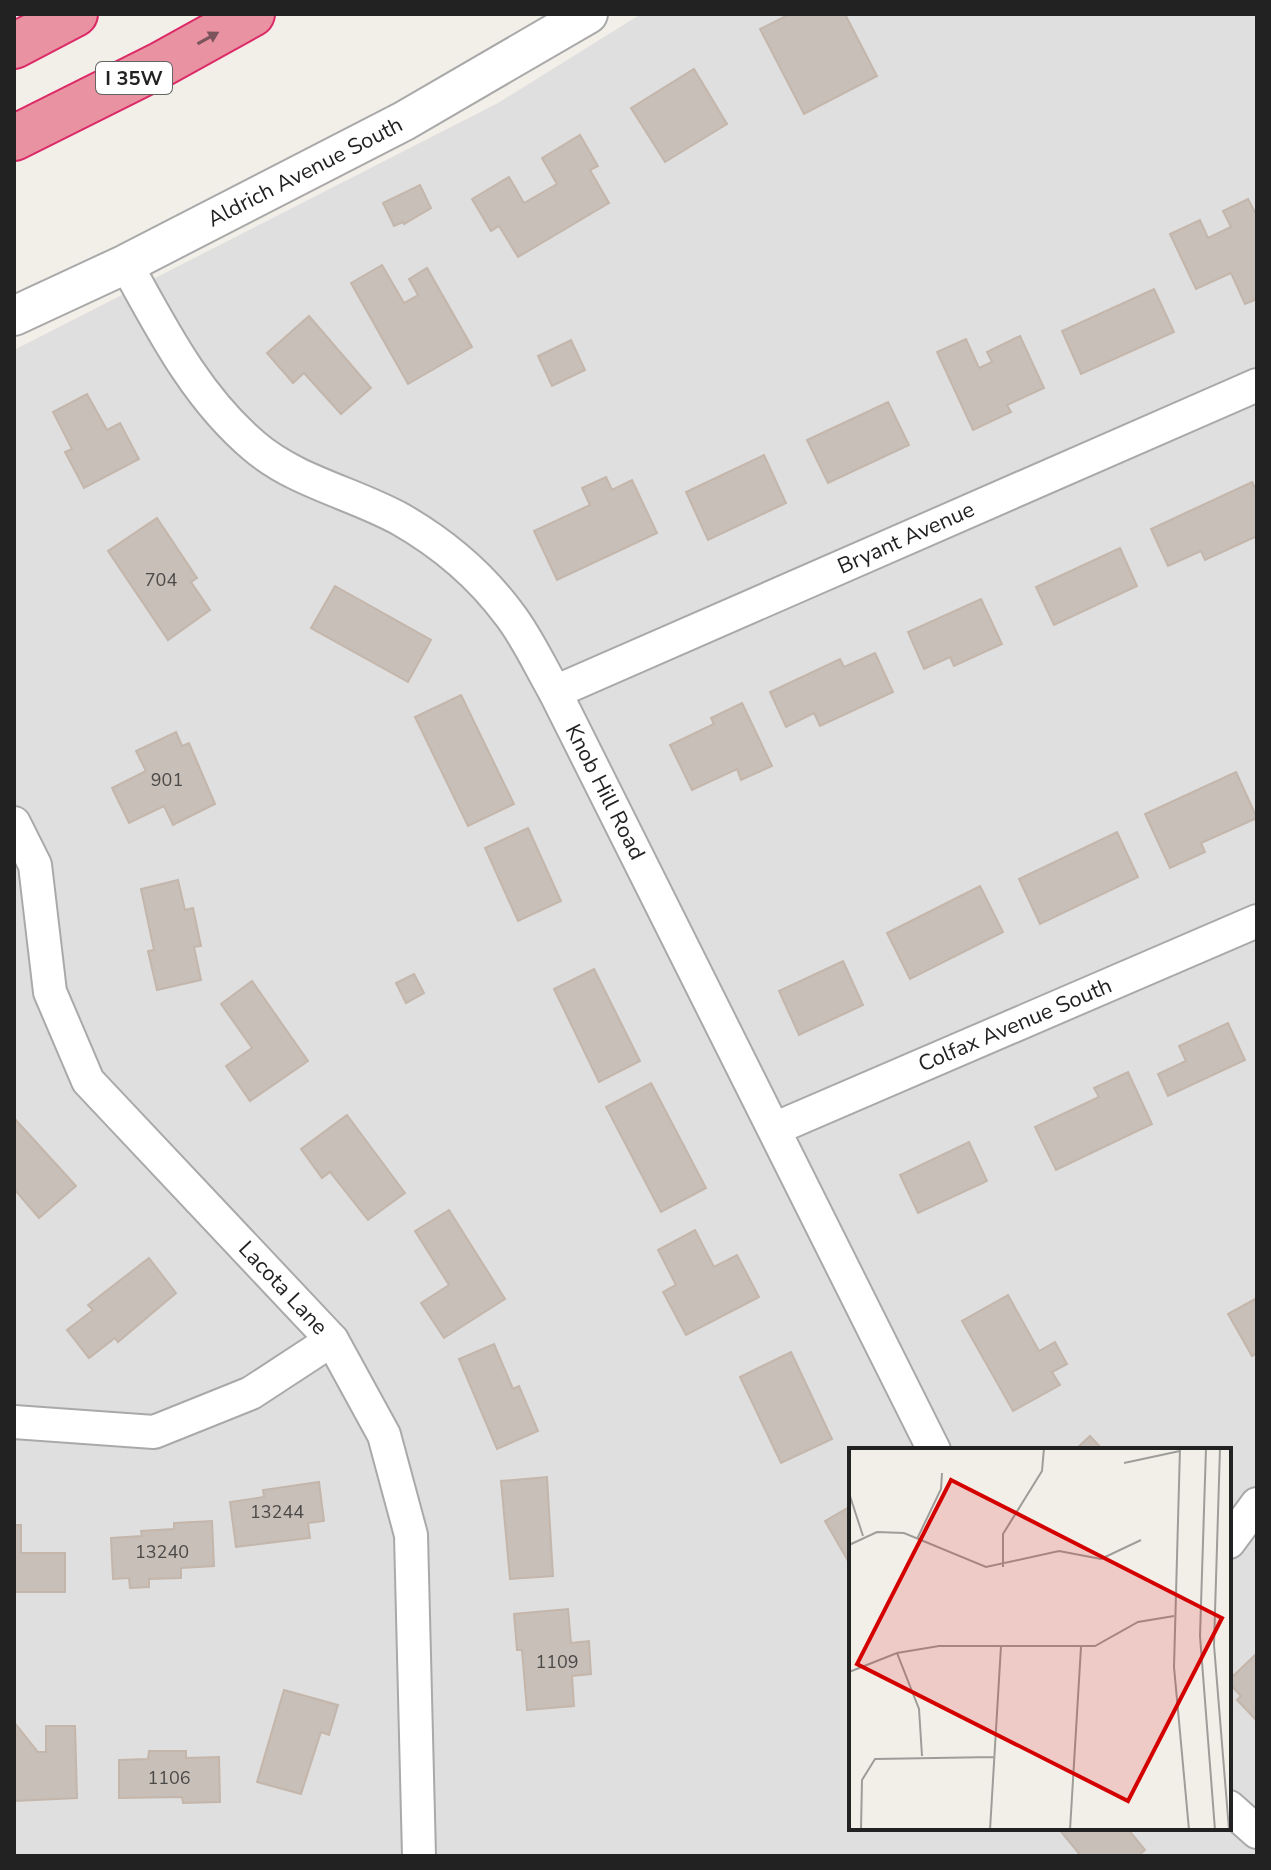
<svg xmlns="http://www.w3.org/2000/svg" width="1271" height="1870" font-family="'Nunito Sans',sans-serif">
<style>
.residential{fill:#e0dfdf;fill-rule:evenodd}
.building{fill:#c7bfb8;stroke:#c4b6ab;stroke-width:2}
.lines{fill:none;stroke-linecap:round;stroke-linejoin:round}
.minor-casing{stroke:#a9a9a9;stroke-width:36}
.tertiary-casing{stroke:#a9a9a9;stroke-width:42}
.motorway-casing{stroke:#dc2a67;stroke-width:48}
.minor{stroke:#fff;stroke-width:32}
.tertiary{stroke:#fff;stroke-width:38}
.motorway{stroke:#e892a2;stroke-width:44}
.oneway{fill:#7b545c}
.labels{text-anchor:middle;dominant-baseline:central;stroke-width:6;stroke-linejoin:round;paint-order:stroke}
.number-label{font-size:18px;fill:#4b4948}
.shield{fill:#fff;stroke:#646464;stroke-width:2}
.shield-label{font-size:20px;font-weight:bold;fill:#222}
.street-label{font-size:22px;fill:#222;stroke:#fff}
.inset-road{fill:none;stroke:#9f9d99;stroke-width:2}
.view{fill:#d40000;fill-opacity:0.15;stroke:#d40000;stroke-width:4}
.inset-edge{fill:none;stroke:#222;stroke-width:4}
</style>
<rect width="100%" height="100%" fill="#f2efe9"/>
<!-- residential -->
<path class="residential" d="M 641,14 L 1257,14 L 1257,1856 L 14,1856 L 14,350 L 498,103 ZM 851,1450 L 1229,1450 L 1229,1828 L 851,1828 Z"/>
<!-- building -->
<g class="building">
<polygon points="790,14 845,14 877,76 804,114 760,29"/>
<polygon points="694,69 727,124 665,162 631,108"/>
<polygon points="580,135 598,166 590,170 609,203 518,257 499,226 491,231 472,199 509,177 524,203 557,184 542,158"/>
<polygon points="420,185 431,208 404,224 403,222 394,226 383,203"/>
<polygon points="1248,199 1257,216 1257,299 1245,304 1231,273 1196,289 1170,234 1200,220 1208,238 1231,227 1223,211"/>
<polygon points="382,265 404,303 418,295 409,279 427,268 472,347 408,384 351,283"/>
<polygon points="1154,289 1174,332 1081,374 1062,331"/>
<polygon points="309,316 371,388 341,414 304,373 293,383 267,353"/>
<polygon points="1020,336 1044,388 1007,405 1011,412 973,430 937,352 966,339 979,368 992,362 987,352"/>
<polygon points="571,340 585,370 552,386 538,356"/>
<polygon points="87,394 107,430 120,423 139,459 84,488 65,452 72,449 53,412"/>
<polygon points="888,402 909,445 828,483 807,440"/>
<polygon points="764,455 786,503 708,540 686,492"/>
<polygon points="606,477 612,490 632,480 657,533 557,580 534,531 590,505 582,488"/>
<polygon points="1252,482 1257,492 1257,536 1205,560 1201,551 1168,566 1151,529"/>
<polygon points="157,518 197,578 191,582 210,610 168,640 108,551"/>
<polygon points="1120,548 1137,586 1054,625 1036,587"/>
<polygon points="335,586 431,640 408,682 311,628"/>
<polygon points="981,599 1002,644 954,666 950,657 924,669 908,632"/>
<polygon points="875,653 893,692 820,726 814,713 786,727 770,692 840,659 844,667"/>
<polygon points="461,695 514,804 468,826 415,717"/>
<polygon points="742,703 772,766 741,780 737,769 692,790 670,745 714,724 711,718"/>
<polygon points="176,732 182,746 189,743 215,804 173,825 164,806 129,823 112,788 146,771 136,751"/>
<polygon points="1236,772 1257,818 1201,843 1205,852 1170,868 1145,814"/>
<polygon points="528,828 561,901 518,921 485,848"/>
<polygon points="1117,832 1138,877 1040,924 1019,879"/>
<polygon points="178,880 185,910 193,908 201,946 194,947 201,980 157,990 148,951 154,950 141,889"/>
<polygon points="980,886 1003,932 910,979 887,933"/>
<polygon points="843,961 863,1005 799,1035 779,991"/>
<polygon points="594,969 640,1061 599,1082 554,989"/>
<polygon points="414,974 424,993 406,1003 396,983"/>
<polygon points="252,981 308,1061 250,1101 226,1066 252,1048 221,1004"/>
<polygon points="1228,1023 1245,1060 1168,1096 1158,1074 1186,1061 1179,1046"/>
<polygon points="1128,1072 1152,1124 1056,1170 1035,1127 1099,1097 1094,1088"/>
<polygon points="651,1083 706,1188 661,1212 606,1107"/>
<polygon points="347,1115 405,1193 368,1220 330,1172 322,1178 301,1149"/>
<polygon points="14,1118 76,1186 39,1218 14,1189"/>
<polygon points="969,1142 987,1181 918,1213 900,1175"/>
<polygon points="449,1210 505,1299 444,1338 421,1303 449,1285 415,1231"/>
<polygon points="695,1230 714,1267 737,1255 759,1297 686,1335 663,1292 676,1285 658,1250"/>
<polygon points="149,1258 176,1293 118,1342 115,1338 89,1358 67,1330 93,1310 88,1305"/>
<polygon points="1008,1295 1039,1351 1055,1342 1067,1364 1052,1372 1060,1385 1013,1411 962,1321"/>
<polygon points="1257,1298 1257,1353 1252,1356 1228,1314"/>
<polygon points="494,1344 513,1389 519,1386 538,1431 497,1449 459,1359"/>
<polygon points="791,1352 832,1439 781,1463 740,1377"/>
<polygon points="1090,1436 1103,1450 1075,1450"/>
<polygon points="547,1477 553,1576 510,1579 501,1481"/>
<polygon points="319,1482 324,1521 308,1523 310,1538 236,1547 230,1502 264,1497 263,1490"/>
<polygon points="851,1506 851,1566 825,1521"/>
<polygon points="212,1521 214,1566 181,1568 181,1578 149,1579 149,1587 130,1588 129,1578 113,1579 111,1538 142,1536 141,1531 174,1529 174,1523"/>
<polygon points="14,1525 21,1525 21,1553 65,1553 65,1592 14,1592"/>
<polygon points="568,1609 571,1643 589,1641 591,1674 572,1676 574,1706 527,1710 522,1650 517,1650 514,1614"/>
<polygon points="1257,1653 1257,1721 1237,1700 1241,1696 1229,1683 1229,1680"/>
<polygon points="284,1690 338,1705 329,1735 321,1732 301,1794 257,1782"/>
<polygon points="14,1722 38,1752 46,1752 46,1726 75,1726 77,1798 14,1801"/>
<polygon points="149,1751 186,1751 186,1758 219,1757 220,1802 183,1803 182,1797 119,1798 119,1760 148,1759"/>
<polygon points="1058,1828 1127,1828 1145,1850 1138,1856 1081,1856"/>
</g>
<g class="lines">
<defs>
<g id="minor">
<path d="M 126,264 C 162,329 196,397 254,446 C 296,482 353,493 400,519 C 442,543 480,575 509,614 C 527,637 540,666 555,692 L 934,1450"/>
<polyline points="555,692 1257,385"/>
<polyline points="14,823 35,865 50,992 88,1081 332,1340 384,1435 411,1535 419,1856"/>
<polyline points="774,1129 1257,921"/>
<polyline points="14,1422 154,1432 251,1393 332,1340"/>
<polyline points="1229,1542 1257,1504"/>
<polyline points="1229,1807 1257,1832"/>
</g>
<polyline id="tertiary" points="14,316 126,264 404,121 588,14"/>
<g id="motorway">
<polyline points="14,46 75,14"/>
<polyline points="14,138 160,65 252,14"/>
</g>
</defs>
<!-- minor casing -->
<use href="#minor" class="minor-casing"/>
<!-- tertiary casing -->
<use href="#tertiary" class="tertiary-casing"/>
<!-- motorway casing -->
<use href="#motorway" class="motorway-casing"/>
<!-- minor -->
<use href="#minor" class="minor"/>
<!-- tertiary -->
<use href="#tertiary" class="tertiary"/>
<!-- motorway -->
<use href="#motorway" class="motorway"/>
</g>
<!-- one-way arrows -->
<defs><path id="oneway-solid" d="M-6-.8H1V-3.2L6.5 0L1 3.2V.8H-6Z" transform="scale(2)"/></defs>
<use class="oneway" href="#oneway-solid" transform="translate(208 38) rotate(-29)"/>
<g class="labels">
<!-- number labels -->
<g class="number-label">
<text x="161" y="580">704</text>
<text x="167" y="780">901</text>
<text x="277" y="1512">13244</text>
<text x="162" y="1552">13240</text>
<text x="557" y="1662">1109</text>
<text x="169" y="1778">1106</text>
</g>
<!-- shield labels -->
<rect class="shield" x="96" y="62" width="76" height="32" rx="6"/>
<g class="shield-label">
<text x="134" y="78">I 35W</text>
</g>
<!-- street labels -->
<g class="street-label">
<text transform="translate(305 172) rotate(-27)">Aldrich Avenue South</text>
<text transform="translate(906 538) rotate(-24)">Bryant Avenue</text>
<text transform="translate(605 792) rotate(63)">Knob Hill Road</text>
<text transform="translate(1015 1025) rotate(-23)">Colfax Avenue South</text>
<text transform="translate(283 1288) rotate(47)">Lacota Lane</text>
</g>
</g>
<!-- overview -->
<g transform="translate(849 1448)">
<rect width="382" height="382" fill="#f2efe9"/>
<path class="inset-road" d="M 331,0 L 325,219 L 340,382M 357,0 L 351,188 L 366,382M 371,0 L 365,197 L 380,382M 275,15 L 331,3M 0,45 L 14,88M 68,91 L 92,41 L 93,25M 0,97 L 28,84 L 55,85 L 137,119 L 210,103 L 252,111 L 292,92M 154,119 L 154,86 L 193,23 L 195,0M 48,205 L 70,261 L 73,308M 0,224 L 48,205 L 90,198 L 246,198 L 289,174 L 325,168M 12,382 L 13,332 L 26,311 L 145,309M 141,382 L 152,198M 221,382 L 232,199"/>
<path class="view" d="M 102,32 L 373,170 L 279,353 L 8,216 Z"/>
<rect width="382" height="382" class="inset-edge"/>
</g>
<!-- border -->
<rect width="1271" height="1870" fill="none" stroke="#222222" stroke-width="32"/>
</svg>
